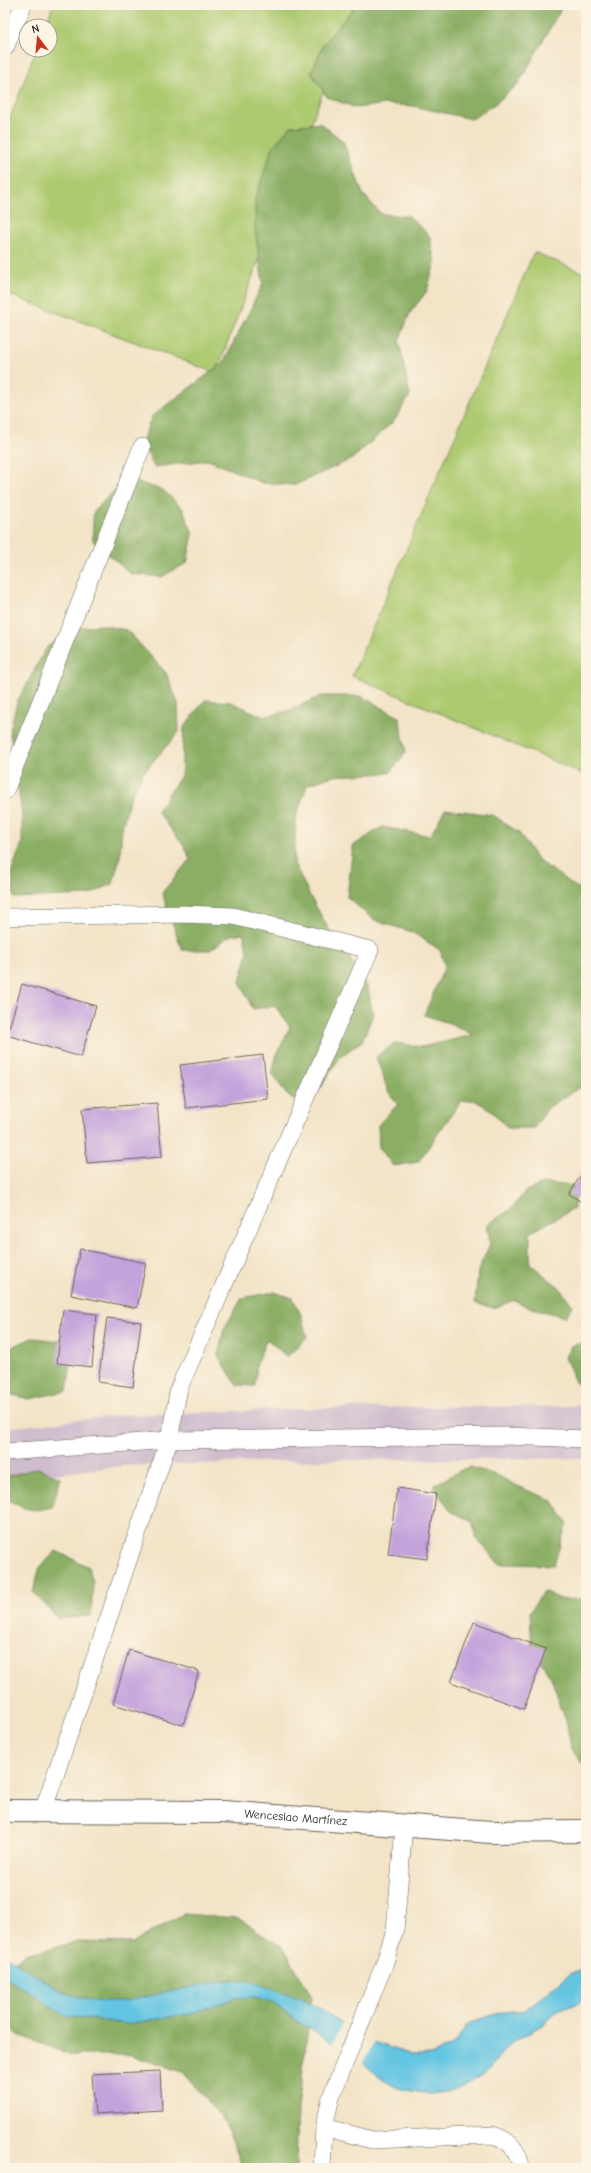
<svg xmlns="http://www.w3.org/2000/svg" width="591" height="2173" font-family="'Comic Neue',sans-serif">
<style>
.industrial{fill:#cfbdce}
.green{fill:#adca71;stroke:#647346}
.forest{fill:#8aae63;stroke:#536540}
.water{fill:#64c5e2;stroke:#40707f}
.pier{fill:#f3e4c8}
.building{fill:#c4a2dc}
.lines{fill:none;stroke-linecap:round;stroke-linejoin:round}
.service-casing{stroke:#676258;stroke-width:18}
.secondary-casing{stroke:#676258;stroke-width:24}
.service{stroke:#fff;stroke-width:17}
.secondary{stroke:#fff;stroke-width:22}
.labels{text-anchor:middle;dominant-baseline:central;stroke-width:4;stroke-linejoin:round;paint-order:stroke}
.street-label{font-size:12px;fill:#1c1c1c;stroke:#fcf5e5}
</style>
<rect width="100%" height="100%" fill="#fcf5e5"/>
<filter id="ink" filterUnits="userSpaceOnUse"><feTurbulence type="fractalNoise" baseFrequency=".025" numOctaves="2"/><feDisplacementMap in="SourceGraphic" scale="8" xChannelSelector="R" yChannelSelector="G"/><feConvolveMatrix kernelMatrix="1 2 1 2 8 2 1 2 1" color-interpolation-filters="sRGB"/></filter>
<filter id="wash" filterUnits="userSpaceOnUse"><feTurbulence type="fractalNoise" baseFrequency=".012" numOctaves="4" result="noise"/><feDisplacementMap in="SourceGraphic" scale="16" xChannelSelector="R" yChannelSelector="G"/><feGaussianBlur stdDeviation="0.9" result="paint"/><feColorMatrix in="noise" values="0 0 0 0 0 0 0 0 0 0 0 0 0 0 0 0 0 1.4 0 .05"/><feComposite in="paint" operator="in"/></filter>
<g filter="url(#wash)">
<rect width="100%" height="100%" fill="#f3e4c8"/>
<!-- industrial -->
<polygon class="industrial" points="586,1406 586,1458 323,1460 121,1466 5,1480 5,1428 124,1415 327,1408"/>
<!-- green -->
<g class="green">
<polygon points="53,5 356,5 216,373 5,293 5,131 36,50 50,50 50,26 45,26"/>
<polygon points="534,252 586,274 586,775 352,676"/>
</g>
<!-- forest -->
<g class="forest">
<polygon points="356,5 563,5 519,83 496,103 472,119 413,106 385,104 356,108 327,97 311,73 323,45"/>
<polygon points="320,123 343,141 363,194 381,214 409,216 429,235 435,262 427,291 410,313 399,341 410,395 394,421 352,459 295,485 263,483 208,460 154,467 142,442 152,416 223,363 263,284 255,229 255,199 273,146 291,126"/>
<polygon points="136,482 163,490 183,509 193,534 187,563 161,577 131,574 93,541 93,513 112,492"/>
<polygon points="100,625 127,630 166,673 178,703 179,732 142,774 129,801 122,828 120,856 113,884 88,895 14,898 12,870 22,843 22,815 10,732 17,702 47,647 71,629"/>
<polygon points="321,696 361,696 399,717 406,752 390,773 333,776 307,785 296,817 294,863 310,896 332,935 355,966 368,988 373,1015 362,1041 341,1056 319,1090 304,1106 286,1094 272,1073 277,1054 290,1027 275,1006 253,1009 240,982 248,951 243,933 229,936 210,950 182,950 162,893 190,859 184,846 157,811 181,776 184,727 205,700 231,702 264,717 291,710"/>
<polygon points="445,809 493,815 519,833 537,859 574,886 586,891 586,1091 580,1087 549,1107 534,1128 508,1128 488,1108 474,1100 461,1101 418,1162 393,1166 379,1147 378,1125 398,1104 389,1093 376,1057 395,1043 422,1047 473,1035 452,1024 424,1015 445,966 440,950 412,932 374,920 347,897 353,846 382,827 430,836"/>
<polygon points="544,1183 574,1186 574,1208 530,1233 530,1264 559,1287 573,1306 565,1317 528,1307 514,1300 494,1308 475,1303 478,1271 490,1244 487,1225 511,1209 526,1191"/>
<polygon points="274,1292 293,1298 301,1315 307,1337 287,1357 267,1339 257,1362 255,1386 237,1385 218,1356 224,1329 242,1298"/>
<polygon points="32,1338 61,1341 71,1364 67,1391 29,1399 5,1393 5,1357 9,1348"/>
<polygon points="586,1342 586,1390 575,1382 565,1357 571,1346"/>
<polygon points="471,1467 499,1476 519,1487 552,1500 567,1522 554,1565 499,1564 477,1539 472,1521 452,1512 433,1486 463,1469"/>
<path d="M 38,1468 L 61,1478 L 52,1507 C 31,1513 22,1509 5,1497 L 8,1476 Z"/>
<polygon points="56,1551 89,1567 93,1583 91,1616 58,1619 33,1592 40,1567"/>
<polygon points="543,1591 563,1600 586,1598 586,1768 571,1749 567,1724 551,1677 532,1649 530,1612"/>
<polygon points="183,1914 238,1918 284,1948 312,1997 298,2107 296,2168 243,2168 225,2122 185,2073 131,2055 71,2055 16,2034 5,2020 5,1968 25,1954 78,1942 133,1943"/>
</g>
<!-- water -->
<g class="water">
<polygon points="5,1956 65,1993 94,2001 126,2001 224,1980 249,1981 281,1991 317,2006 346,2028 337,2046 297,2021 273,2002 254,1997 235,1998 189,2014 126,2024 64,2015 5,1977"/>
<polygon points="586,1969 586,2000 559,2009 542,2025 514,2041 484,2074 470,2083 450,2091 431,2094 399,2089 378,2077 360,2059 368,2040 411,2055 433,2055 454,2044 466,2026 483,2018 503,2012 525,2010 571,1973"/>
</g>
<!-- pier -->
<g class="pier">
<polygon points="343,2023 348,2029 337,2048 331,2045"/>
<polygon points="368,2038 375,2040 362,2064 358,2059"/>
</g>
<g id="blocks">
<!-- building -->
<g class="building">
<polygon points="22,984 96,1006 81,1057 7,1035"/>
<polygon points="263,1055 268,1099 186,1108 180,1065"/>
<polygon points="157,1103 162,1157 87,1163 82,1109"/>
<polygon points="586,1167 586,1205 569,1194"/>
<polygon points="80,1249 146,1263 137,1308 71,1295"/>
<polygon points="63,1310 97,1314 92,1367 57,1363"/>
<polygon points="107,1318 141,1322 133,1387 98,1382"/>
<polygon points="397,1488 436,1494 427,1559 388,1554"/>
<polygon points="474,1622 546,1649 524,1709 451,1682"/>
<polygon points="129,1650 199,1671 183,1725 113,1704"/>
<polygon points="160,2071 162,2110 95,2114 92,2074"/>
</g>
</g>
</g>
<g filter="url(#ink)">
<use href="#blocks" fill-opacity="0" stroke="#676258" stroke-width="1"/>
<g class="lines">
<defs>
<g id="service">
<polyline points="5,48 23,5"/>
<polyline points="5,791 142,447"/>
<polyline points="5,917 184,914 233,916 370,950 179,1388 169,1440 43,1811"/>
<polyline points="5,1452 169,1440 505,1436 586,1439"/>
<path d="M 324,2127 L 372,2140 L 492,2135 C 509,2139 519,2151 521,2168"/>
<polyline points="322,2168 324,2127 331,2097 384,1965 395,1930 404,1826"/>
</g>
<g id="secondary">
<path id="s1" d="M 5,1811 L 223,1812 L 491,1832 L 586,1831"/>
</g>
</defs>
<!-- service casing -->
<use href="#service" class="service-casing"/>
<!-- secondary casing -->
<use href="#secondary" class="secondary-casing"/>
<!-- service -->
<use href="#service" class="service"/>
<!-- secondary -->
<use href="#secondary" class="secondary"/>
</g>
</g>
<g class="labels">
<!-- street labels -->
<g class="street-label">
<text stroke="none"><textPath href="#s1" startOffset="291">Wenceslao Martínez</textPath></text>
</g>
</g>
<!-- margin -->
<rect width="591" height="2173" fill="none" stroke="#fcf5e5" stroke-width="20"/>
<!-- north arrow -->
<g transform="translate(38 38) rotate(344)"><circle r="19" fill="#fcf5e5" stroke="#a29e95"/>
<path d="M0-3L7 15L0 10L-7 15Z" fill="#c8321e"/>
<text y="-6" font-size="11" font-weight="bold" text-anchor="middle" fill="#1c1c1c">N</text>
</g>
</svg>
